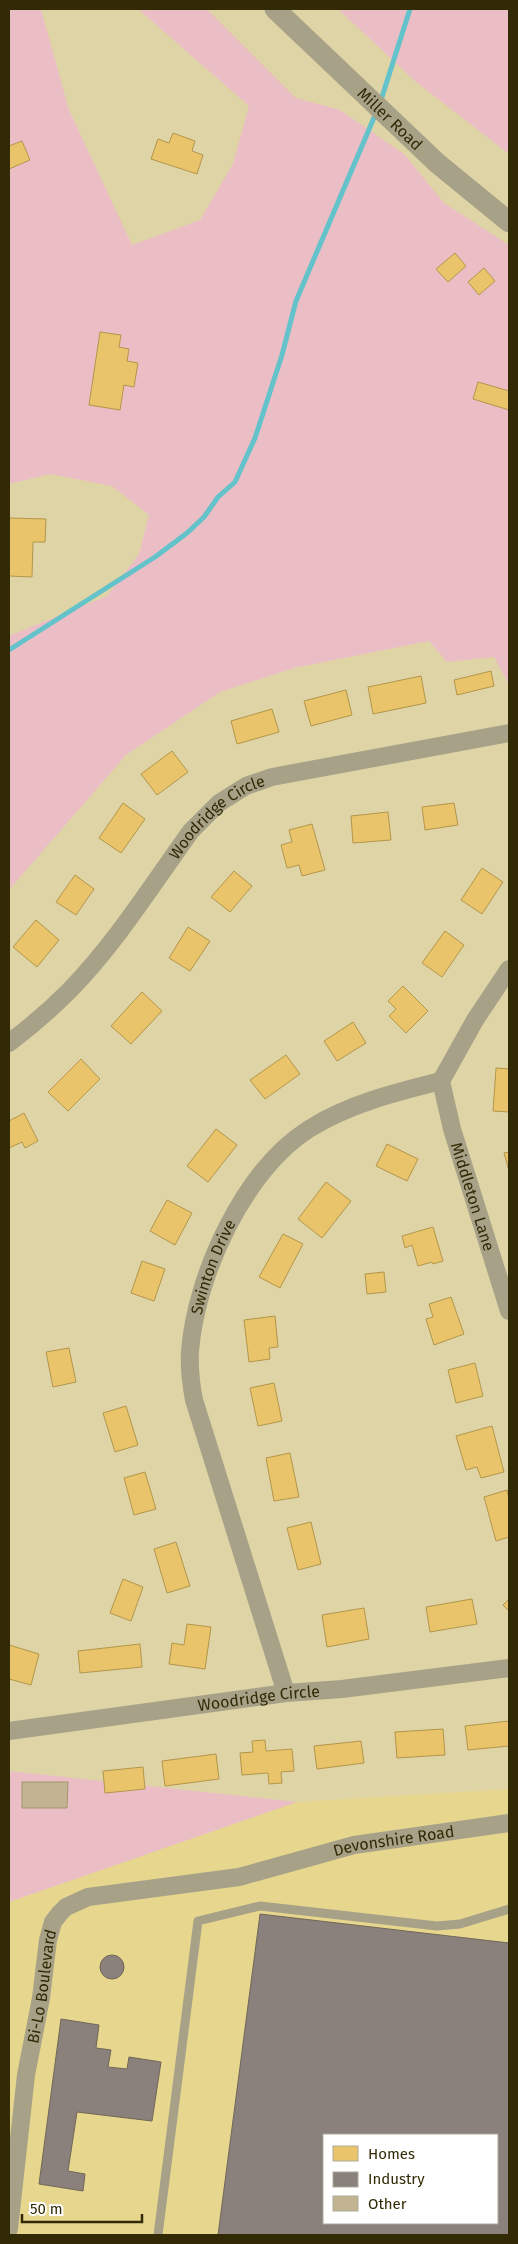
<svg xmlns="http://www.w3.org/2000/svg" width="518" height="2244" font-family="'Fira Sans',sans-serif">
<style>
.built{fill:#e6d68e;fill-rule:evenodd}
.green{fill:#ebbec6}
.homes{fill:#e9c46a;stroke:#b2964c}
.industry{fill:#8a817c;stroke:#706758;fill-rule:evenodd}
.lines{fill:none;stroke-linecap:round;stroke-linejoin:round}
.stream{stroke:#63c2ca;stroke-width:5}
.building{fill:#c2b491;stroke:#a19470}
.service{stroke:#a7a188;stroke-width:9}
.minor{stroke:#a7a188;stroke-width:18}
.tertiary{stroke:#a7a188;stroke-width:21}
.labels{text-anchor:middle;dominant-baseline:central;stroke-width:5;stroke-linejoin:round;paint-order:stroke}
.street-label{font-size:16px;fill:#322a05;stroke:#fff}
</style>
<rect width="100%" height="100%" fill="#dfd4a6"/>
<!-- built -->
<path class="built" d="M 509,1789 L 509,2235 L 9,2235 L 9,1902 L 297,1802 ZM 324,2135 L 497,2135 L 497,2223 L 324,2223 Z"/>
<!-- green -->
<g class="green">
<polygon points="9,9 41,9 69,110 132,245 200,220 233,164 249,106 138,9 207,9 296,98 340,110 404,154 444,203 509,245 509,685 494,657 447,662 429,641 294,668 220,692 126,755 9,890 9,636 107,596 139,554 149,515 112,486 50,474 9,484"/>
<polygon points="338,9 509,9 509,154 416,82"/>
<polygon points="9,1771 297,1802 9,1902"/>
</g>
<!-- homes -->
<g class="homes">
<polygon points="173,133 195,141 192,151 203,155 197,174 151,159 158,139 169,143"/>
<polygon points="22,141 30,160 9,169 9,146"/>
<polygon points="455,253 466,266 448,282 436,269"/>
<polygon points="484,268 495,281 479,295 468,282"/>
<polygon points="100,332 121,335 119,347 129,349 127,361 138,363 134,387 124,385 120,410 89,405"/>
<polygon points="478,382 509,391 509,410 473,399"/>
<polygon points="9,518 46,519 45,542 33,542 32,577 9,576"/>
<polygon points="491,671 494,686 457,695 454,680"/>
<polygon points="421,676 426,703 373,714 368,687"/>
<polygon points="346,690 352,715 311,726 304,701"/>
<polygon points="272,709 279,732 237,744 231,721"/>
<polygon points="172,751 188,772 157,795 141,774"/>
<polygon points="123,803 145,819 121,853 99,838"/>
<polygon points="454,803 458,825 425,830 422,807"/>
<polygon points="388,812 391,840 353,843 351,816"/>
<polygon points="312,824 325,870 302,876 299,865 287,868 281,845 292,842 289,830"/>
<polygon points="482,868 503,882 482,914 461,900"/>
<polygon points="234,871 252,886 230,912 211,897"/>
<polygon points="75,875 94,889 76,915 56,902"/>
<polygon points="36,920 59,940 37,967 13,947"/>
<polygon points="188,927 210,941 190,971 169,958"/>
<polygon points="445,931 464,945 442,977 422,963"/>
<polygon points="403,986 428,1011 406,1033 389,1016 396,1009 388,1001"/>
<polygon points="142,992 162,1011 131,1044 111,1026"/>
<polygon points="353,1022 366,1043 337,1061 324,1041"/>
<polygon points="286,1055 300,1074 265,1099 250,1080"/>
<polygon points="81,1059 100,1079 68,1111 48,1092"/>
<polygon points="496,1068 509,1069 509,1112 493,1111"/>
<polygon points="24,1113 38,1141 25,1148 22,1142 9,1148 9,1121"/>
<polygon points="216,1129 237,1145 208,1182 187,1166"/>
<polygon points="387,1144 418,1159 407,1181 376,1166"/>
<polygon points="509,1152 509,1171 504,1153"/>
<polygon points="326,1182 351,1201 322,1238 298,1219"/>
<polygon points="167,1200 192,1213 175,1245 150,1231"/>
<polygon points="433,1227 443,1261 433,1264 432,1262 418,1266 412,1245 405,1248 402,1236"/>
<polygon points="283,1234 303,1244 280,1288 259,1277"/>
<polygon points="142,1261 165,1269 154,1301 131,1293"/>
<polygon points="384,1272 386,1292 367,1294 365,1274"/>
<polygon points="451,1297 464,1334 434,1345 426,1319 433,1317 429,1304"/>
<polygon points="275,1316 278,1347 269,1348 270,1359 249,1362 244,1320"/>
<polygon points="69,1348 76,1382 53,1387 46,1352"/>
<polygon points="475,1363 483,1396 456,1403 448,1370"/>
<polygon points="274,1383 282,1421 258,1426 250,1388"/>
<polygon points="126,1406 138,1445 115,1452 103,1413"/>
<polygon points="492,1426 504,1472 481,1478 477,1467 466,1470 456,1436"/>
<polygon points="290,1453 299,1497 274,1501 266,1458"/>
<polygon points="145,1472 156,1509 134,1515 124,1478"/>
<polygon points="507,1490 509,1499 509,1537 496,1541 484,1497"/>
<polygon points="311,1522 321,1564 298,1570 287,1528"/>
<polygon points="176,1542 190,1586 167,1593 154,1549"/>
<polygon points="123,1579 143,1587 131,1621 110,1613"/>
<polygon points="472,1599 477,1624 430,1632 426,1607"/>
<polygon points="509,1599 509,1611 503,1605"/>
<polygon points="364,1608 369,1639 327,1647 322,1615"/>
<polygon points="187,1624 211,1627 205,1669 169,1664 172,1643 184,1645"/>
<polygon points="140,1644 142,1667 80,1673 78,1651"/>
<polygon points="9,1645 39,1654 31,1685 9,1679"/>
<polygon points="509,1721 509,1746 468,1750 465,1726"/>
<polygon points="443,1729 445,1755 397,1758 395,1732"/>
<polygon points="265,1740 266,1751 292,1749 294,1771 281,1772 282,1783 269,1784 268,1773 242,1775 240,1753 253,1752 252,1741"/>
<polygon points="361,1741 364,1763 317,1769 314,1746"/>
<polygon points="216,1754 219,1779 165,1786 162,1761"/>
<polygon points="143,1767 145,1789 105,1793 103,1771"/>
</g>
<!-- industry -->
<g class="industry">
<path d="M 260,1914 L 509,1943 L 509,2235 L 218,2235 ZM 324,2135 L 497,2135 L 497,2223 L 324,2223 Z"/>
<circle cx="112" cy="1967" r="12"/>
<polygon points="61,2019 99,2025 96,2048 111,2050 108,2067 127,2069 129,2057 161,2062 152,2121 77,2112 68,2171 85,2174 83,2191 39,2184"/>
</g>
<g class="lines">
<!-- stream -->
<g class="stream">
<polyline points="381,100 410,9"/>
<polyline points="9,650 155,557 187,533 204,517 218,497 235,482 255,438 282,355 296,301 376,113"/>
</g>
</g>
<!-- building -->
<polygon class="building" points="22,1782 68,1782 67,1808 22,1808"/>
<g class="lines">
<!-- service -->
<polyline class="service" points="158,2235 198,1921 260,1906 437,1926 460,1924 509,1909"/>
<!-- minor -->
<g class="minor">
<path id="s1" d="M 9,1043 C 30,1027 50,1010 69,991 C 116,943 152,885 191,831 L 219,803 L 246,786 L 272,777 L 509,733"/>
<path id="s2" d="M 441,1081 L 452,1129 L 509,1311"/>
<path id="s3" d="M 286,1693 L 194,1400 C 191,1384 189,1367 190,1351 C 196,1275 244,1170 309,1129 C 348,1104 397,1092 441,1081 L 475,1020 L 509,969"/>
<path id="s4" d="M 9,1731 L 286,1693 L 342,1689 L 509,1668"/>
<path id="s5" d="M 9,2229 L 26,2075 L 41,1998 L 48,1940 L 53,1922 L 60,1913 L 66,1907 L 88,1897 L 239,1877 L 354,1845 L 509,1823"/>
</g>
<!-- tertiary -->
<path class="tertiary" id="s6" d="M 275,9 L 437,163 L 509,222"/>
</g>
<g class="labels">
<!-- street labels -->
<g class="street-label">
<text stroke="none"><textPath href="#s6" startOffset="159">Miller Road</textPath></text>
<text stroke="none"><textPath href="#s1" startOffset="310">Woodridge Circle</textPath></text>
<text stroke="none"><textPath href="#s2" startOffset="120">Middleton Lane</textPath></text>
<text stroke="none"><textPath href="#s3" startOffset="444">Swinton Drive</textPath></text>
<text stroke="none"><textPath href="#s4" startOffset="252">Woodridge Circle</textPath></text>
<text stroke="none"><textPath href="#s5" startOffset="666">Devonshire Road</textPath></text>
<text stroke="none"><textPath href="#s5" startOffset="245">Bi-Lo Boulevard</textPath></text>
</g>
</g>
<!-- border -->
<rect width="518" height="2244" fill="none" stroke="#322a05" stroke-width="20"/>
<!-- legend -->
<rect x="323" y="2134" width="175" height="90" fill="#ffffff" stroke="#adaa9b"/>
<rect x="333" y="2146" width="25" height="15" fill="#e9c46a" stroke="#adaa9b"/>
<text x="368" y="2159" font-size="15" fill="#322a05">Homes</text>
<rect x="333" y="2172" width="25" height="15" fill="#8a817c" stroke="#adaa9b"/>
<text x="368" y="2184" font-size="15" fill="#322a05">Industry</text>
<rect x="333" y="2196" width="25" height="15" fill="#c2b491" stroke="#adaa9b"/>
<text x="368" y="2209" font-size="15" fill="#322a05">Other</text>
<!-- scale -->
<path d="M22 2214v8h120v-8" fill="none" stroke="#322a05" stroke-width="2.5"/>
<text x="30" y="2214" font-size="15" fill="#322a05" stroke="#ffffff" stroke-width="4" paint-order="stroke">50 m</text>
</svg>
